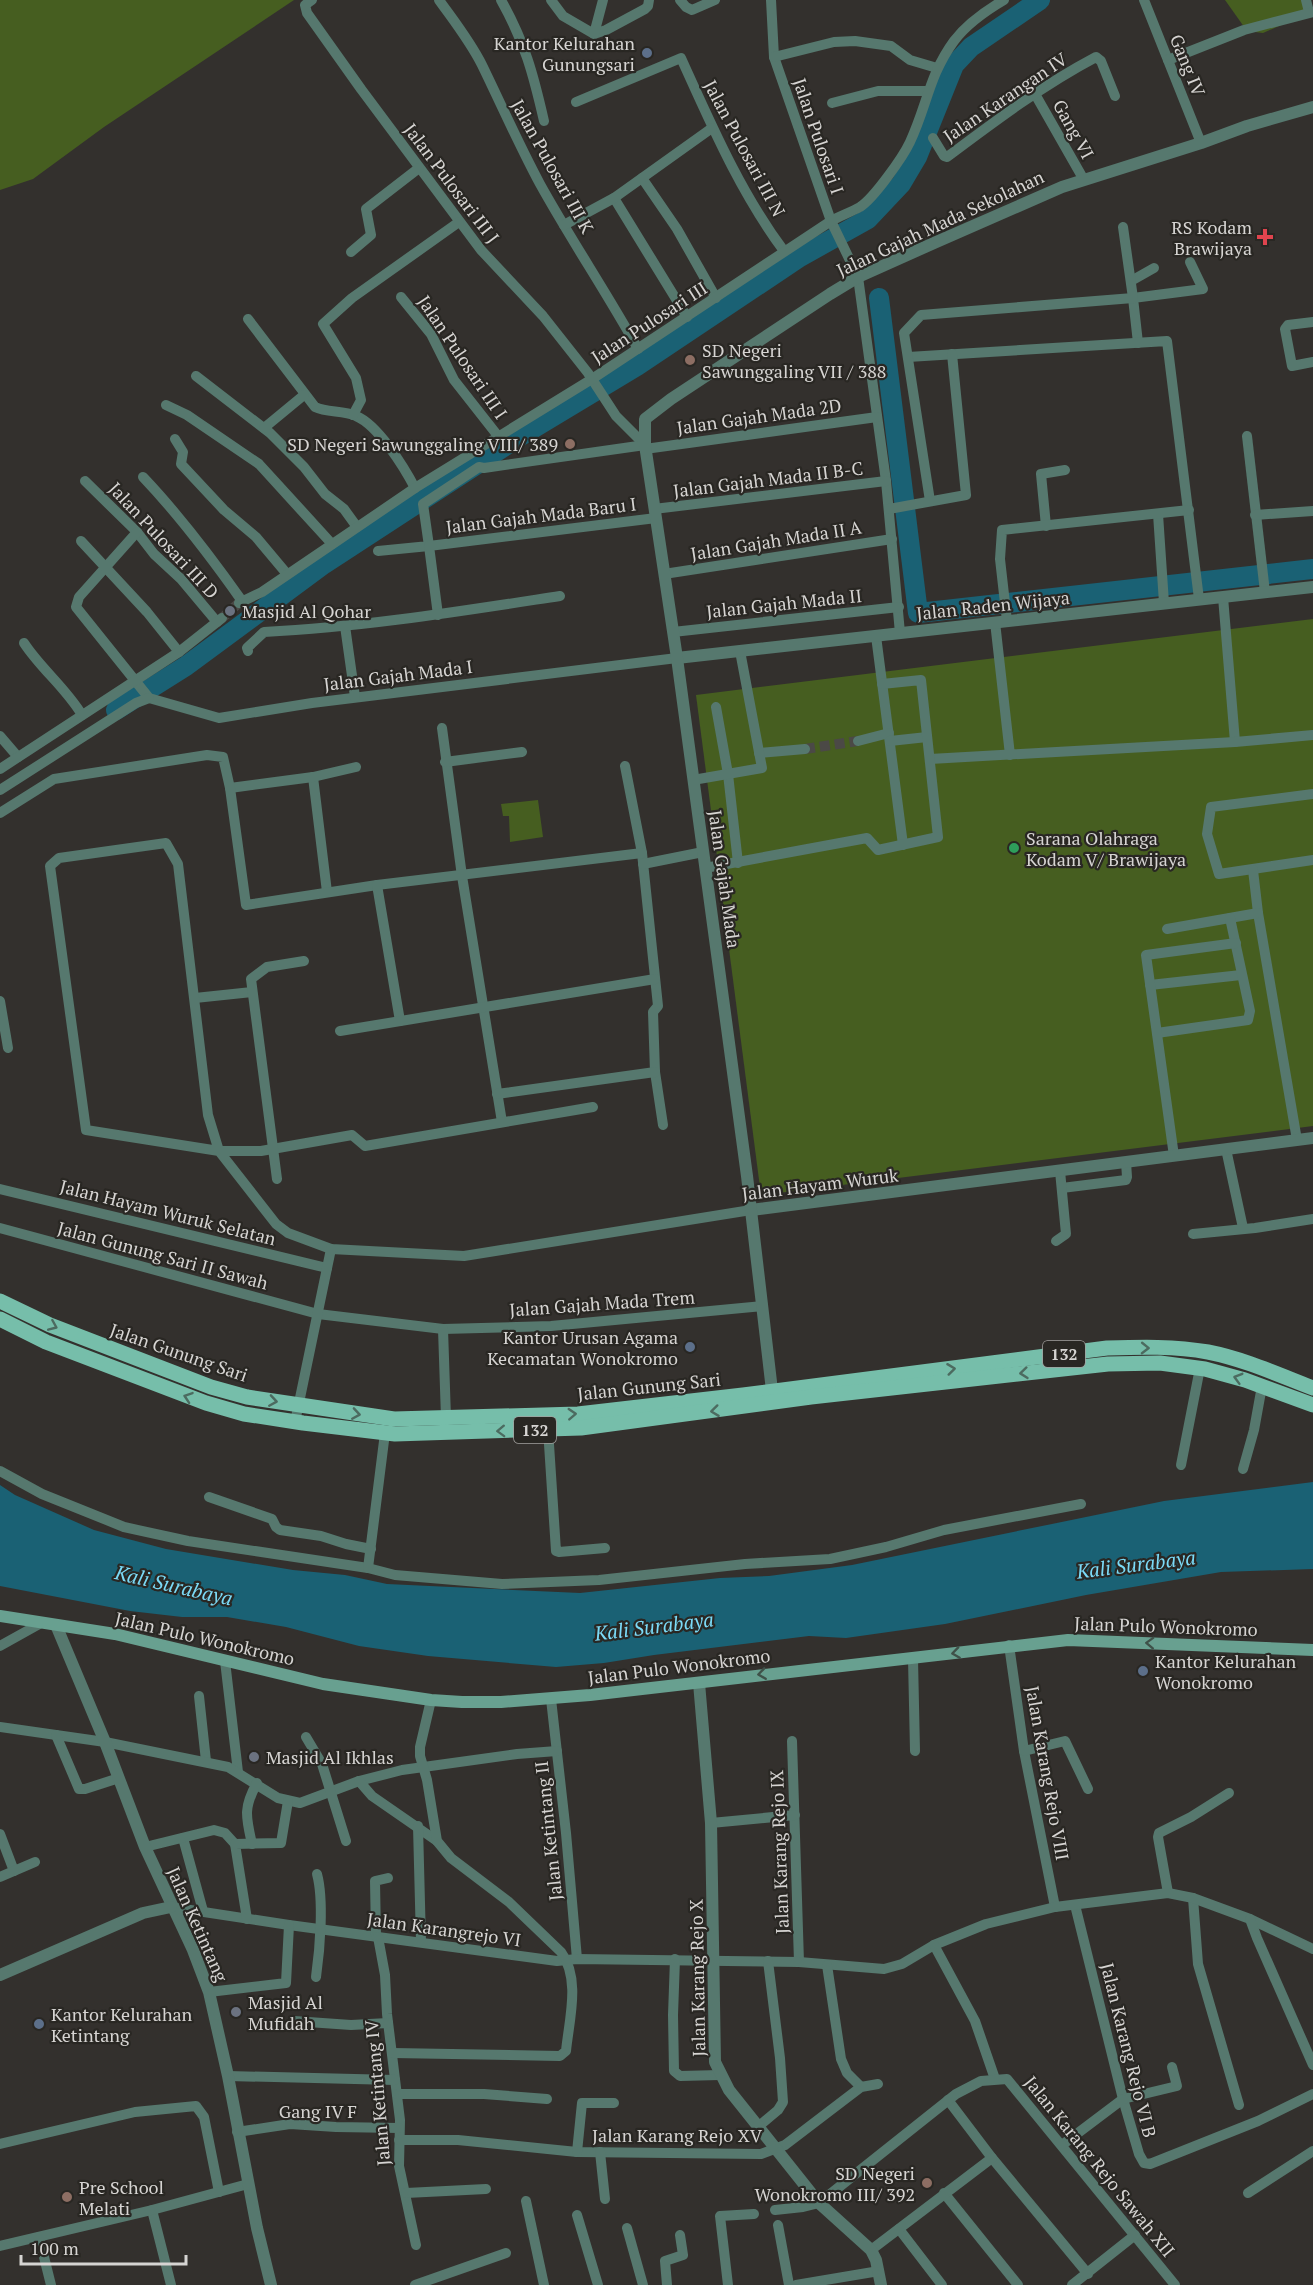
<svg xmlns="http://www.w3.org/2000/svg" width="1313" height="2285" font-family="'PT Serif',serif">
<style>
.green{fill:#465e20}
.water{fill:#1a6174}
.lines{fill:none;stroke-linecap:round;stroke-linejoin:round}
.river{stroke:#1a6174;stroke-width:20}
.minor-tunnel{stroke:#4b4946;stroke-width:10;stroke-dasharray:10 5;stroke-linecap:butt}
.minor{stroke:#56786e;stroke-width:10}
.tertiary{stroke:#56786e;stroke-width:12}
.secondary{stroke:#68a090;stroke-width:12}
.primary{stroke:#76beaa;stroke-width:15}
.oneway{stroke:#4c6b60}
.oneway2{stroke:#3f5149}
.service-dot{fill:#5c6f8a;stroke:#292723;stroke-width:2}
.health-dot{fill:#e0444e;stroke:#292723;stroke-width:2}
.education-dot{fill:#8d6e63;stroke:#292723;stroke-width:2}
.worship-dot{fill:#6b7280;stroke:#292723;stroke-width:2}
.leisure-dot{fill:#2e9e5b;stroke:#292723;stroke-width:2}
.labels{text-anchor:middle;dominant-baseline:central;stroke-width:4.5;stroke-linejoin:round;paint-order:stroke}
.shield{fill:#292723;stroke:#a2a09e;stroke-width:1.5}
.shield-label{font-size:16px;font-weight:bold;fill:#d6d4d2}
.poi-label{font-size:18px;fill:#d6d4d2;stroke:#292723;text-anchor:start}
.street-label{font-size:18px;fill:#d6d4d2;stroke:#292723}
.water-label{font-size:20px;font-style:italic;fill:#7bdaf6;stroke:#292723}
</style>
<rect width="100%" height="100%" fill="#33302d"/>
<!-- green -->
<g class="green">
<polygon points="0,0 294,0 104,127 33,179 0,190"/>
<polygon points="1225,0 1303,0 1304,15 1263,33 1247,31"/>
<polygon points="1313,619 1313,1126 761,1195 696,695"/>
<polygon points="538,800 543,837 510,842 509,816 503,816 501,804"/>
</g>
<!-- water -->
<polygon class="water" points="1313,1482 1313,1569 1221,1572 1086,1595 945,1624 846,1638 809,1636 654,1655 604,1663 556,1667 428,1656 359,1646 286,1627 227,1617 182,1617 130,1611 0,1586 0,1485 15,1495 94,1530 166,1549 293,1570 345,1575 387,1584 580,1593 720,1578 769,1576 852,1565 1164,1501"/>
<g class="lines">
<!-- river -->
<g class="river">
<polyline points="879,298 918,613 1313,569"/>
<polyline points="116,710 186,666 324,564 519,437 637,366 800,257 868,219 901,184 917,157 954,65 971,47 1040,0"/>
</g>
<!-- minor-tunnel -->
<g class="minor-tunnel">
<polyline points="222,618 239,603"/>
<polyline points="805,749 858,741"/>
</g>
<!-- minor -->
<g class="minor">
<polyline points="312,0 305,5 307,13 361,89 481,250 543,316 588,373 616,416 645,445"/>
<path d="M 439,0 C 454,21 470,41 482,65 C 501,104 519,145 540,184 C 571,240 607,293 638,349"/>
<path d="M 501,0 C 525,43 533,73 544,121"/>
<polyline points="551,0 563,16 594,34 606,30 645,9 648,6 649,0"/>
<polyline points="680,0 686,7 692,10 715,0"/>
<polyline points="771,0 774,57 831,221 858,277 886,481 900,633"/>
<polyline points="1144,0 1201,143"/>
<polyline points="1306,0 1309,12"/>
<polyline points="594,34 603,0"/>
<polyline points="774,57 834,42 855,41 891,46 910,60 937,68"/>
<polyline points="1168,60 1244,30 1313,12"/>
<polyline points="1035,94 1084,180"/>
<path d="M 576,102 L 681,58 C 711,124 740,192 784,251"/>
<polyline points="832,103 878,91 927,91"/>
<path d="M 933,138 L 944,156 L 947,157 C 995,121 1043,85 1096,57 L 1101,61 L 1115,96"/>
<polyline points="642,178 677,229 716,298"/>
<polyline points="614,198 687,317"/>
<polyline points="564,225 614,198 712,128"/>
<polyline points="351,252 371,235 366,209 419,168"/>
<polyline points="1131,281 1154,268"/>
<polyline points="401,297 431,334 454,380 498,436"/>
<path d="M 248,319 L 315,407 C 327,413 343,410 356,416 C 378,425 404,467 415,488"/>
<polyline points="1313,322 1288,325 1285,329 1292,366 1313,362"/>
<polyline points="1138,343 1133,298 1203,289 1190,262"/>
<polyline points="908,357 1167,341 1199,599"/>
<polyline points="196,376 270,433 304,467 325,494 344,509 357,527"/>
<polyline points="166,405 187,415 259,464 332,544"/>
<polyline points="353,415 361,400 356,378 323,324 352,298 459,222"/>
<polyline points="264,428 304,395"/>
<polyline points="1247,436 1265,592"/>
<polyline points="175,439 183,452 181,464 224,510 256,537 287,574"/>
<polyline points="645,449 877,417"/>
<path d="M 143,477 C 180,516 211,557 242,601"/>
<polyline points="85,481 137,532 154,554 181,579 217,622"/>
<polyline points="930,501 904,333 921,315 1133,298 1123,227"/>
<polyline points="654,509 886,481"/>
<polyline points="889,509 966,495 952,354"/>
<polyline points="1158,514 1164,603"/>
<polyline points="1255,515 1313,511"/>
<polyline points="1046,526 1041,474 1065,470"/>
<polyline points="137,532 79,597 76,607 149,698 219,718 312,703 677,658"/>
<polyline points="81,541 147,612 179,652"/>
<polyline points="378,551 429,546 423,504 479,467 484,468 645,445"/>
<polyline points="664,574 892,539"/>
<polyline points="1223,597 1235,742"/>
<path d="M 239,603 L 262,592 L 415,488 L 592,379 L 831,221 C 840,216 851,212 860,207 C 874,198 903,157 910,142 C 927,106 929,75 954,41 C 966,25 987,10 1004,0"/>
<polyline points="438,615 429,546 656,518"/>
<polyline points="1007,621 1000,559 1002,530 1189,510"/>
<polyline points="995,622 1010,755"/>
<polyline points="345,626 355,697"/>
<polyline points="673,632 899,607"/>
<polyline points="876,636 903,845"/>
<path d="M 24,643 C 41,669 66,688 82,715"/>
<path d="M 248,651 L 247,648 L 264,632 C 364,627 462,611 560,596"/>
<polyline points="716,707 728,774 738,863"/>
<polyline points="442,728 462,876 502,1122"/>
<polyline points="0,736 18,757"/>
<polyline points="858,741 889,733"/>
<polyline points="890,741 927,737"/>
<polyline points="759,753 805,749"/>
<polyline points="930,759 1235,742 1313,735"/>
<polyline points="445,762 522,752"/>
<polyline points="625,766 642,853 658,1006 653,1012 655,1072 663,1125"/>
<polyline points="0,769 179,652 222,618"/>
<polyline points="313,777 327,892"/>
<polyline points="693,780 762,768 740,651"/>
<polyline points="230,788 313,777 356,767"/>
<polyline points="0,790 136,703 149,698"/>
<polyline points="1313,794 1211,807 1207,834 1219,874 1313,860"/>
<polyline points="0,813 54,779 207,755 223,757 230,788 246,905 377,885 642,853"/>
<polyline points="643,864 703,852"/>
<polyline points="705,868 867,838 878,850 938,837 921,680 882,684"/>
<polyline points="1253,870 1258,913 1297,1140"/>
<polyline points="377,885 400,1021"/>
<polyline points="1167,929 1258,913"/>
<polyline points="1150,985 1241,975"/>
<polyline points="195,998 252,992"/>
<polyline points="0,1001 8,1048"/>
<polyline points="340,1031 655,979"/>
<polyline points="1157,1033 1248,1020 1250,1011 1230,918"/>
<polyline points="497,1094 655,1072"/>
<polyline points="593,1107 365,1146 352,1135 261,1151 219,1151 86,1130 50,866 59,858 166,843 178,864 208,1115 219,1151 276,1224 288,1233 331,1249 464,1256 751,1210"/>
<polyline points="1226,1149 1243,1228"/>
<polyline points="1174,1156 1146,955 1236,943"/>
<polyline points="277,1179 251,979 267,967 304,961"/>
<polyline points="1062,1188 1126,1180 1127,1177 1126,1162"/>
<polyline points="0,1189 327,1268"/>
<polyline points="0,1228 318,1314 443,1329 551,1326 763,1306"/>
<polyline points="1193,1234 1255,1228 1313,1219"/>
<polyline points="1056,1241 1066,1234 1060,1171"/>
<polyline points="443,1329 446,1418"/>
<polyline points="295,1422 331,1249"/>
<polyline points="548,1429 556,1551 559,1552 605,1548"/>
<polyline points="1181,1465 1200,1368"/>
<polyline points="1243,1469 1254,1430 1262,1386"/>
<polyline points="0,1471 42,1494 124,1527 188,1541 368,1568 395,1575 502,1584 599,1580 745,1564 830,1559 886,1547 944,1530 1081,1504"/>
<polyline points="209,1497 272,1519 276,1527 280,1530 321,1536 346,1544 371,1549"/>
<polyline points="368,1568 385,1433"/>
<polyline points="1009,1645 1024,1751 1055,1907"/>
<polyline points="0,1646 43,1622"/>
<polyline points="913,1659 915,1751"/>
<polyline points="225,1661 238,1772"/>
<polyline points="199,1696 206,1761"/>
<polyline points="551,1699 566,1833 577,1959"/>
<polyline points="0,1727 105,1742 228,1767 278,1798 300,1803 359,1781 402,1770 517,1754 557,1751"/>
<polyline points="56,1735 79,1789 85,1789 119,1778"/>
<polyline points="306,1737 322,1764 346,1841"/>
<polyline points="792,1741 799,1962"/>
<polyline points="1024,1751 1065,1741 1088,1789"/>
<polyline points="359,1781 372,1796 437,1841"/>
<polyline points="711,1823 795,1815"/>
<polyline points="418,1826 421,1942"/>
<polyline points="0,1834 14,1871"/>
<polyline points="183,1838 203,1911"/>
<path d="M 252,1844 C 246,1817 243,1808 257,1783"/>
<polyline points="145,1847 214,1830 225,1833 235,1844"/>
<polyline points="0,1877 35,1862"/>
<polyline points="1168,1893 1158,1837 1159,1833 1191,1817 1229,1793"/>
<polyline points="1193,1898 1198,1964 1239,2105"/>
<polyline points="1075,1905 1123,2099 1139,2154 1144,2163 1150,2164 1258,2121 1313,2094"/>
<polyline points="171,1907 289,1925 557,1961 577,1959 799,1962 884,1969 902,1964 934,1945 986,1924 1055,1907 1168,1893 1193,1898 1250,1919 1313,1949"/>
<polyline points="247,1919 235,1844 281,1843 288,1801"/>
<polyline points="1250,1919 1257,1938 1313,2065"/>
<polyline points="376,1936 375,1881 388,1878"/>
<polyline points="378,1937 385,1975 387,2014 400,2120 399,2166 416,2245"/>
<polyline points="934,1945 975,2021 995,2079"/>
<polyline points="675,1959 673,2015 674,2071 680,2076 720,2075"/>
<polyline points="827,1965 841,2059 847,2073 861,2087"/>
<path d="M 316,1977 C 320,1949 324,1900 317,1874"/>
<polyline points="209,1992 286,1983 289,1925"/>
<polyline points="294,2021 351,2025 388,2023"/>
<path d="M 393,2053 L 560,2056 L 566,2051 C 569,2020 581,1979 561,1952 L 509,1902 L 451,1858 L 437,1841 L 427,1780 L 420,1756 L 420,1747 L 431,1700"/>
<polyline points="228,2076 395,2080"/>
<polyline points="397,2094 484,2094 547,2099"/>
<polyline points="948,2100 992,2158 1088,2274"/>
<polyline points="759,2126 778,2110 783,2102 780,2058 768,1961"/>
<polyline points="237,2132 290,2124 336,2127 399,2128"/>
<polyline points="399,2140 458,2140 577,2152 761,2154 785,2145 861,2087 878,2084"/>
<polyline points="0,2144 135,2112 196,2106 204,2117 219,2192"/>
<polyline points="1062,2145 1123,2099 1177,2086 1172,2067"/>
<polyline points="577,2152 582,2103 614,2103"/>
<polyline points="600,2152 605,2199"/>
<polyline points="406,2193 486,2189"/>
<polyline points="944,2193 1018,2285"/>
<polyline points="1248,2193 1313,2151"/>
<polyline points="526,2201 544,2285"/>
<polyline points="152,2210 171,2285"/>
<polyline points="775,2210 803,2207 819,2203 956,2094 981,2081 1007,2079 1175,2285"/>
<polyline points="577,2215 598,2285"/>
<polyline points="778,2225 789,2285"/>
<polyline points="627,2228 643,2285"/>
<polyline points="899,2229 942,2285"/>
<polyline points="39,2237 51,2285"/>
<polyline points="0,2246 152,2210 248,2184"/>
<polyline points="871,2250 992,2158"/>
<polyline points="415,2285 506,2253"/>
<polyline points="667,2285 665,2261 683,2255 680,2235"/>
<polyline points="728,2285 720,2216 754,2214"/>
<polyline points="796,2285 879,2271"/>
<polyline points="1072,2285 1135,2235"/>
</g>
<!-- tertiary -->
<g class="tertiary">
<polyline points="677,658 1313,587"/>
<polyline points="751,1210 1313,1138"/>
<polyline points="773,1399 747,1176 677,658 645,445 645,419 671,399 830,294 858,277 934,243 1062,187 1201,143 1247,126 1313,107"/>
<polyline points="56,1625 105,1742 145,1847 193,1950 209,1992 228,2076 257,2228 271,2285"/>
<polyline points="699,1683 711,1823 715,2062 729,2090 819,2203 871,2250 876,2260 881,2285"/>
<polyline points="0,1975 143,1913 171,1907"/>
</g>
<!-- secondary -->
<polyline class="secondary" points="0,1616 115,1634 323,1684 431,1700 462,1702 501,1702 590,1695 1068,1640 1313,1650"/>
<!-- primary -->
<g class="primary">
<path d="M 0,1301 L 50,1325 L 211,1387 L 247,1397 L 394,1419 L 578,1414 L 743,1395 L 1107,1348 C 1140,1347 1175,1346 1208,1352 C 1244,1359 1279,1375 1313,1388"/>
<polyline points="0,1319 46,1342 206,1403 244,1414 303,1423 395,1434 581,1428 811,1397 1108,1364 1160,1363 1205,1369 1245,1380 1313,1405"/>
</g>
</g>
<!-- one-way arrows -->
<defs><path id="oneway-chevron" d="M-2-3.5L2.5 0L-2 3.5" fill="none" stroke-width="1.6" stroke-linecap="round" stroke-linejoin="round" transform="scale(1.5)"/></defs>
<g class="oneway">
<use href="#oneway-chevron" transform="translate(53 1326) rotate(23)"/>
<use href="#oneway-chevron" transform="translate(1145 1348) rotate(1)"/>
<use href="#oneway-chevron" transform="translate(951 1369) rotate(-7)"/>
<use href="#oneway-chevron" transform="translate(1024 1373) rotate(174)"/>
<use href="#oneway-chevron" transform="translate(1238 1378) rotate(-164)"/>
<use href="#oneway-chevron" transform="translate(188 1397) rotate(-161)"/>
<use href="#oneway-chevron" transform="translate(273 1401) rotate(9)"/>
<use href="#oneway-chevron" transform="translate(715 1411) rotate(173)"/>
<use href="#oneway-chevron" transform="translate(356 1414) rotate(9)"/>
<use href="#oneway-chevron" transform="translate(572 1414) rotate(-3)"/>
<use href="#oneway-chevron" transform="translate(501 1431) rotate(178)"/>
</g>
<g class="oneway2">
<use href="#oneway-chevron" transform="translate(1150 1643) rotate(-178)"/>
<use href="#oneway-chevron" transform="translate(956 1653) rotate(172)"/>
<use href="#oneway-chevron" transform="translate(762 1674) rotate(172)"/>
</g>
<!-- markers -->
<g class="service-dot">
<circle cx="647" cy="53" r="6"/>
<circle cx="690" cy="1347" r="6"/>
<circle cx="1143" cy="1671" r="6"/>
<circle cx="39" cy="2024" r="6"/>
</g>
<path class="health-dot" d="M1262 228h6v6h6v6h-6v6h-6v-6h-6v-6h6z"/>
<g class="education-dot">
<circle cx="690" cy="360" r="6"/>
<circle cx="570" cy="444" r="6"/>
<circle cx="927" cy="2183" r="6"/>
<circle cx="67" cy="2197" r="6"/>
</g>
<g class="worship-dot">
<circle cx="230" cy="611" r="6"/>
<circle cx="254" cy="1757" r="6"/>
<circle cx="236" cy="2012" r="6"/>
</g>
<circle class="leisure-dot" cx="1014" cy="848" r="6"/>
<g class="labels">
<!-- shield labels -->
<g class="shield">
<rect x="1043" y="1341" width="42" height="26" rx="4.5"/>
<rect x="514" y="1417" width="42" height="26" rx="4.5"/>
</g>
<g class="shield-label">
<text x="1064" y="1354">132</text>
<text x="535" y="1430">132</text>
</g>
<!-- poi labels -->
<g class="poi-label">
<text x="635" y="43" text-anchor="end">Kantor Kelurahan<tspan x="635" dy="21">Gunungsari</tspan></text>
<text x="1252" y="227" text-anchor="end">RS Kodam<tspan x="1252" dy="21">Brawijaya</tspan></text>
<text x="702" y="350">SD Negeri<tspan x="702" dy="21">Sawunggaling VII / 388</tspan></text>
<text x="558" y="444" text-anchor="end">SD Negeri Sawunggaling VIII/ 389</text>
<text x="242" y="611">Masjid Al Qohar</text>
<text x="1026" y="838">Sarana Olahraga<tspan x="1026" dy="21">Kodam V/ Brawijaya</tspan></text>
<text x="678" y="1337" text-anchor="end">Kantor Urusan Agama<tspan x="678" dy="21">Kecamatan Wonokromo</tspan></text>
<text x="1155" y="1661">Kantor Kelurahan<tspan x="1155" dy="21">Wonokromo</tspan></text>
<text x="266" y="1757">Masjid Al Ikhlas</text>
<text x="248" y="2002">Masjid Al<tspan x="248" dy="21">Mufidah</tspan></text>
<text x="51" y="2014">Kantor Kelurahan<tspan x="51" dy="21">Ketintang</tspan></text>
<text x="915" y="2173" text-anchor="end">SD Negeri<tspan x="915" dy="21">Wonokromo III/ 392</tspan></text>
<text x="79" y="2187">Pre School<tspan x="79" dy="21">Melati</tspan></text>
</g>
<!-- street labels -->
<g class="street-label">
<text transform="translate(1188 65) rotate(68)">Gang IV</text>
<text transform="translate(1005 97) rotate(-34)">Jalan Karangan IV</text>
<text transform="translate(1074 129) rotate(61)">Gang VI</text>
<text transform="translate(819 136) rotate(71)">Jalan Pulosari I</text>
<text transform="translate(745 148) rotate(62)">Jalan Pulosari III N</text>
<text transform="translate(553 166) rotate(61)">Jalan Pulosari III K</text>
<text transform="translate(452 183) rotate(53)">Jalan Pulosari III J</text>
<text transform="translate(940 223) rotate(-25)">Jalan Gajah Mada Sekolahan</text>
<text transform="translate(649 322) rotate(-33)">Jalan Pulosari III</text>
<text transform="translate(463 357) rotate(56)">Jalan Pulosari III I</text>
<text transform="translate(759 416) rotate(-8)">Jalan Gajah Mada 2D</text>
<text transform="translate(768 479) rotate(-7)">Jalan Gajah Mada II B-C</text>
<text transform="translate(541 515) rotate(-7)">Jalan Gajah Mada Baru I</text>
<text transform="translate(164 540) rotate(47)">Jalan Pulosari III D</text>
<text transform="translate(776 540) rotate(-9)">Jalan Gajah Mada II A</text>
<text transform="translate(784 603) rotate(-6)">Jalan Gajah Mada II</text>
<text transform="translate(993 605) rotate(-6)">Jalan Raden Wijaya</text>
<text transform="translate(398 675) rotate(-7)">Jalan Gajah Mada I</text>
<text transform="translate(725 879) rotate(82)">Jalan Gajah Mada</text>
<text transform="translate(820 1184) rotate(-7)">Jalan Hayam Wuruk</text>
<text transform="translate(168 1212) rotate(14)">Jalan Hayam Wuruk Selatan</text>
<text transform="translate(163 1255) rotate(15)">Jalan Gunung Sari II Sawah</text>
<text transform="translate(602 1303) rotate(-4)">Jalan Gajah Mada Trem</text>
<text transform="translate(179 1352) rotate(19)">Jalan Gunung Sari</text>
<text transform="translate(649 1386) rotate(-6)">Jalan Gunung Sari</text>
<text transform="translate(1166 1626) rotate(2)">Jalan Pulo Wonokromo</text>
<text transform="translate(205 1638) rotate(13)">Jalan Pulo Wonokromo</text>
<text transform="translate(679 1666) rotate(-7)">Jalan Pulo Wonokromo</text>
<text transform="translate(1048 1773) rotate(80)">Jalan Karang Rejo VIII</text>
<text transform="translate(548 1831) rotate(-96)">Jalan Ketintang II</text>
<text transform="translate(779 1852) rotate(-92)">Jalan Karang Rejo IX</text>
<text transform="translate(198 1924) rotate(66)">Jalan Ketintang</text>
<text transform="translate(444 1929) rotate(8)">Jalan Karangrejo VI</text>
<text transform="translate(697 1978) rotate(-91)">Jalan Karang Rejo X</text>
<text transform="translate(1129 2050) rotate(76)">Jalan Karang Rejo VI B</text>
<text transform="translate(377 2093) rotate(-95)">Jalan Ketintang IV</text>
<text x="318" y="2111">Gang IV F</text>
<text x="677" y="2135">Jalan Karang Rejo XV</text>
<text transform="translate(1100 2166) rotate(51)">Jalan Karang Rejo Sawah XII</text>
</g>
<!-- water labels -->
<g class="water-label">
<text transform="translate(1136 1564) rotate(-7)">Kali Surabaya</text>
<text transform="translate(174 1585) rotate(13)">Kali Surabaya</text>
<text transform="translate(654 1626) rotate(-7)">Kali Surabaya</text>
</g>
</g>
<!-- scale -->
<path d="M21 2255v9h165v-9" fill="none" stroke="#d6d4d2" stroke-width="3"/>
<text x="30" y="2255" font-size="18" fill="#d6d4d2" stroke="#292723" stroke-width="4.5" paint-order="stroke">100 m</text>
</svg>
